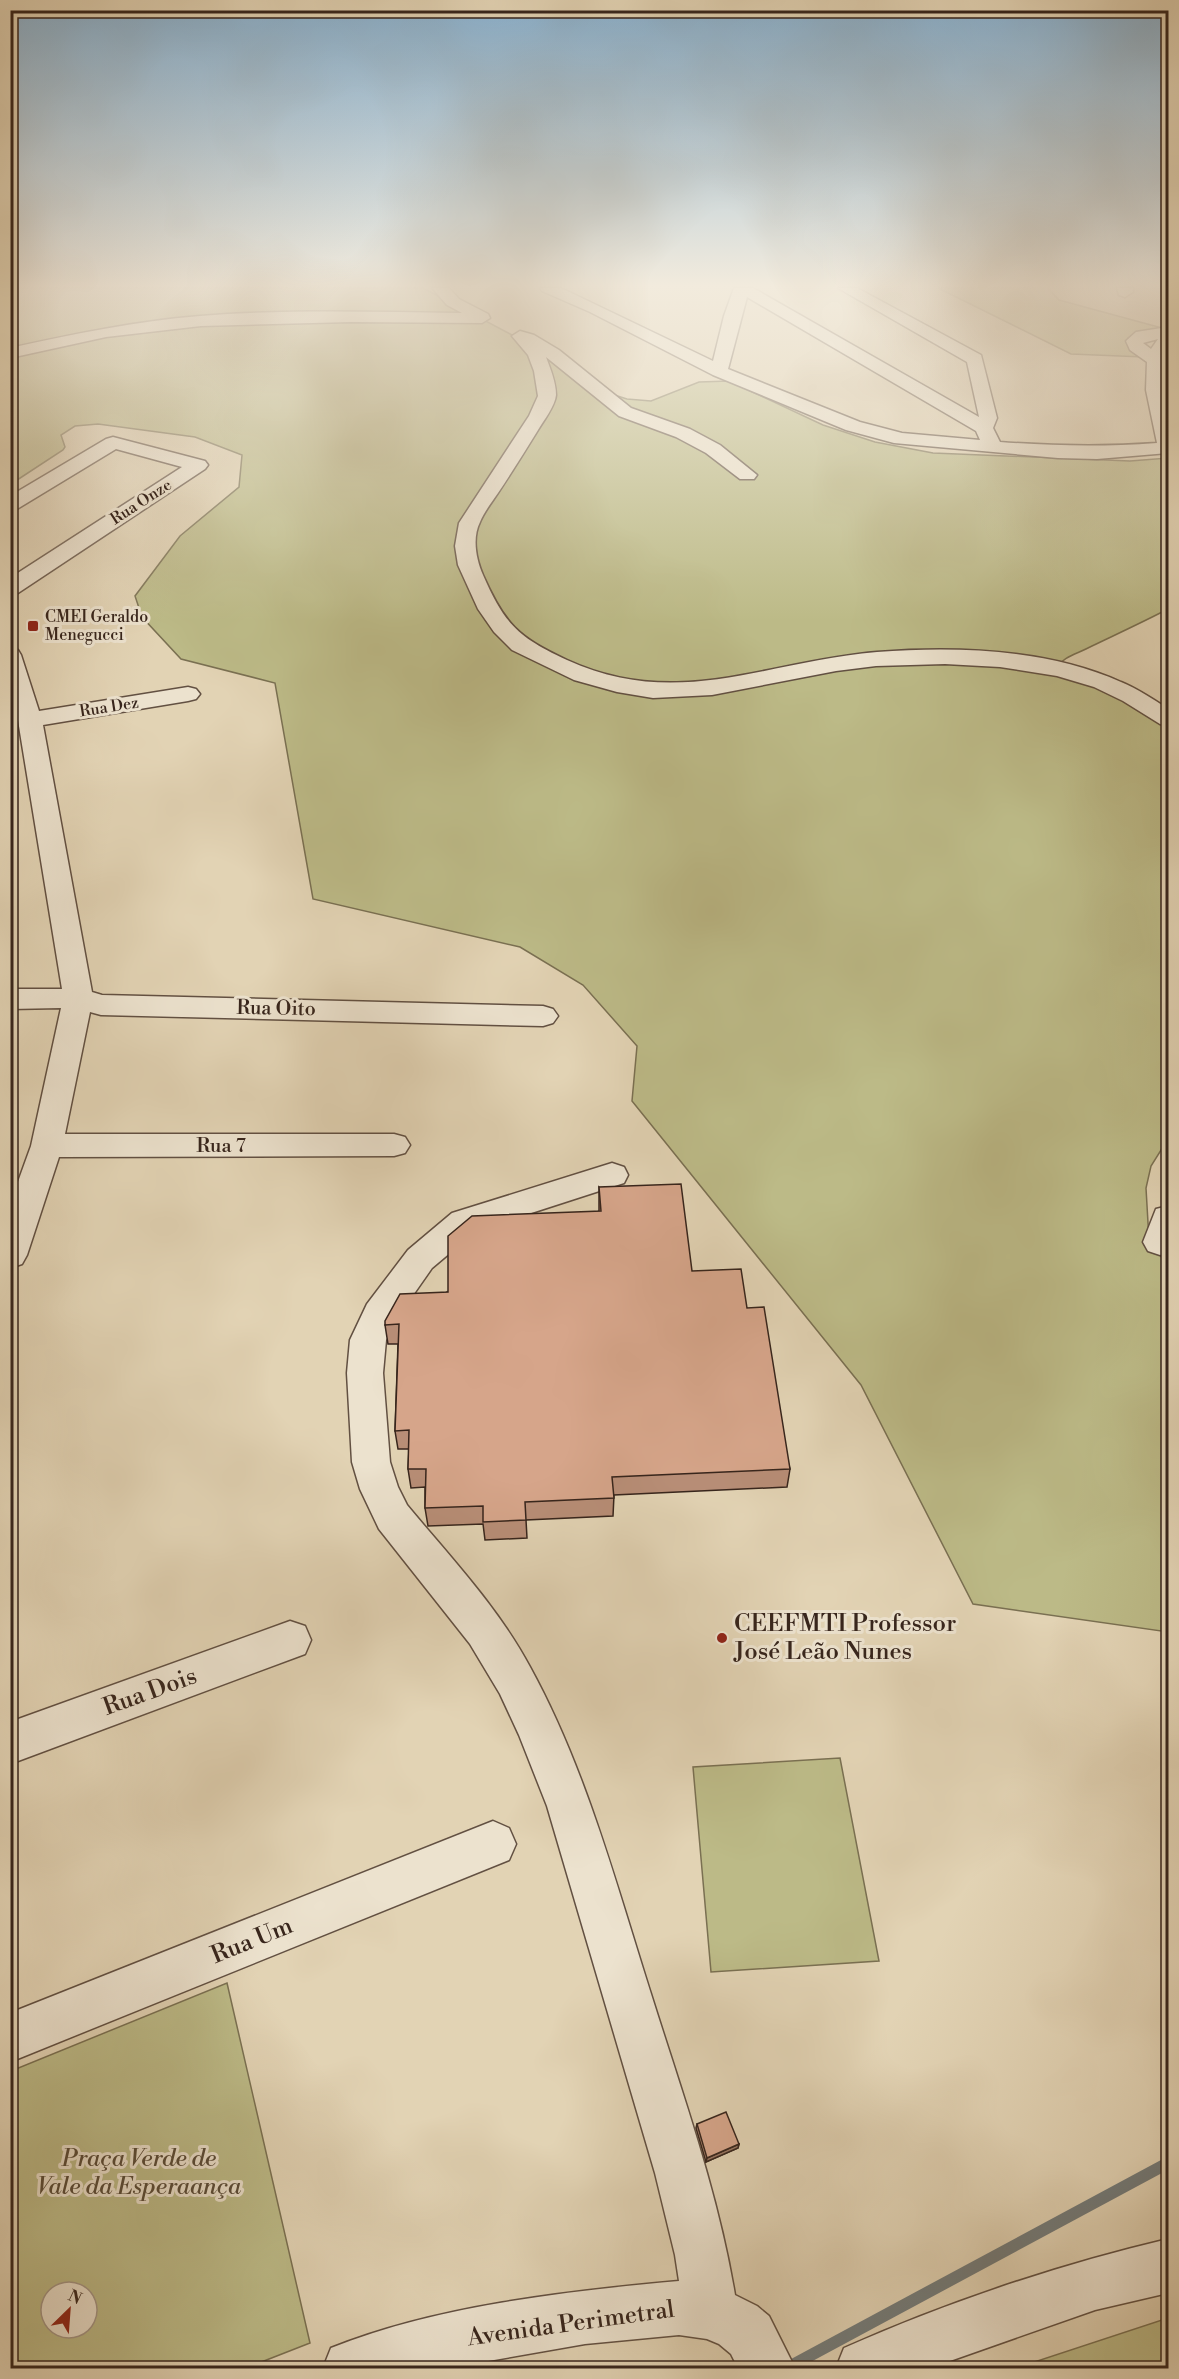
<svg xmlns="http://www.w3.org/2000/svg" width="1179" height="2379" font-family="'Libre Bodoni',serif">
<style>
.green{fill:#bcba87;stroke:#7a7052;stroke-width:1.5;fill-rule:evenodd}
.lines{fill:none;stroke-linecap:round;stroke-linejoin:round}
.stream{stroke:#737b7a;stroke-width:12}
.minor-casing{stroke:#625042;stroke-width:3}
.minor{fill:#ece2ce;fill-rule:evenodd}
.wall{fill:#b88e77;stroke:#37251c;stroke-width:1.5}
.shaded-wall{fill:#967461;stroke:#37251c;stroke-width:1.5}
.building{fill:#d6a58a;stroke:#37251c;stroke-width:1.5}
.poi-dot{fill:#8f2418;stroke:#ece2ce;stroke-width:2}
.labels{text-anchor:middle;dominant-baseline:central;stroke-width:6;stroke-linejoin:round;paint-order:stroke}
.far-street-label{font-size:16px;fill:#37251c;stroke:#ece2ce}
.far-poi-label{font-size:16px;fill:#37251c;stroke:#ece2ce;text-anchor:start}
.street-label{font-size:20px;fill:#37251c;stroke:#ece2ce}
.near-poi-label{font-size:24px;fill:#37251c;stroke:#ece2ce;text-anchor:start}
.near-street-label{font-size:24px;fill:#37251c;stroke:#ece2ce}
.near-park-label{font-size:24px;font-style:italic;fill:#584a37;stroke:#ece2ce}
</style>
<rect width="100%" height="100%" fill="#e2d3b4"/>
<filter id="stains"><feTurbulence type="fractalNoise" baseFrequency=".00333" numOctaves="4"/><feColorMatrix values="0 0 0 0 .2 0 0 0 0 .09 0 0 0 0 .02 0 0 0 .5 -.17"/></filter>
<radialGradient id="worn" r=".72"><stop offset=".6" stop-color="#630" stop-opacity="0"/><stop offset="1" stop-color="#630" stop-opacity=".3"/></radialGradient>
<!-- green -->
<g class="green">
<path d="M 11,288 L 423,288 L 533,346 L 586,386 L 627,399 L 651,401 L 699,382 L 729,381 L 823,425 L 875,442 L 933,453 L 1130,461 L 1168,458 L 1168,609 C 1143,622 1117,634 1092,646 C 1075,655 1066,655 1053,670 L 1067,679 L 1123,694 L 1168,722 L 1168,1139 L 1151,1166 L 1146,1188 L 1149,1240 L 1168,1266 L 1168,1632 L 973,1604 L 861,1385 L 632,1101 L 637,1046 L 583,985 L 520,947 L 313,899 L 275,683 L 181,659 L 142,617 L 135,596 L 180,536 L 239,487 L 242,455 L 195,437 L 98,424 L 75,426 L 61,435 L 65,447 L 63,450 L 11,484 Z"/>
<polygon points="938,288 1048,288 1059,300 1162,328 1135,333 1128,338 1143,357 1071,354"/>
<polygon points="840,1758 879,1961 711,1972 693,1767"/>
<path d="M 227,1983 L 310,2343 L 246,2368 L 11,2368 L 11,2071 ZM 51,2292 L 87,2292 L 87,2328 L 51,2328 Z"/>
<polygon points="1168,2318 1168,2368 1016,2368"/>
</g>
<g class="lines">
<!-- stream -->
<polyline class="stream" points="787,2368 1168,2163"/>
<defs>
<g id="minor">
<path d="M 432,288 L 449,288 L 459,299 L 488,314 L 490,318 L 482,323 L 351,322 L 201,326 L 106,337 L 10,358 L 10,348 C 74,334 136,321 200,316 C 287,309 375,312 462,313 L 447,305 Z"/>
<path d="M 540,288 L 561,288 L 713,361 L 724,316 L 734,288 L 753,288 L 979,417 L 967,362 L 838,288 L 857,288 L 981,355 L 997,418 L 993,428 L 1000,442 C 1054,446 1102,447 1157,443 L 1146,390 L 1147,362 L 1130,350 L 1126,341 L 1136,332 L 1168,327 L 1168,347 L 1163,375 L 1168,414 L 1168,453 L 1097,459 L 1058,458 L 894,443 L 846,430 L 713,375 L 590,312 L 542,291 ZM 747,297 L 976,431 L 980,440 L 902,433 L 860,422 L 728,369 ZM 1158,339 L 1151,349 L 1143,343 Z"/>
<polygon points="1117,288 1133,288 1133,292 1125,297 1119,295"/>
<path d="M 520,331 L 534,335 L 559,350 L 631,408 L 690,429 L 720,445 L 757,475 L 754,479 L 740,479 L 706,453 L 676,437 L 619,416 L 546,357 C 550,368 556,382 556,395 C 555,406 544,420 538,430 C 525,451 512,472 498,493 C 492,502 484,512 480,522 C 472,538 476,559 483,575 C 505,625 518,637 567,660 C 678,711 766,661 877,652 C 957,646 1048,649 1121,682 C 1138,689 1153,699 1168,709 L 1168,726 L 1160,724 L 1123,701 L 1094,687 L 1057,676 L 1000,667 L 945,664 L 876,666 L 836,671 L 712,695 L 653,698 L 617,692 L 574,680 L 512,650 L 494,632 L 478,609 L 458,565 L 455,546 L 459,523 L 529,416 L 538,396 L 534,371 L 528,355 L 512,336 Z"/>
<polygon points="113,437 205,461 208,465 205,469 18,593 10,594 10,578 182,467 116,449 17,509 10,511 10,496 106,439"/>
<polygon points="10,648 18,650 21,655 39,711 188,687 196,689 200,694 196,699 188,701 43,725 92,992 102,995 543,1006 553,1009 558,1016 553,1023 543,1026 101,1015 90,1012 65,1134 394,1134 405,1137 410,1145 405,1153 394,1156 59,1157 27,1255 22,1264 10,1268 10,1204 31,1146 61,1008 10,1009 10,989 62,989 18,720 10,695"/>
<path d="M 612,1163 L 624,1167 L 628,1175 L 624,1183 L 476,1231 L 432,1268 L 395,1321 L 386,1340 L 383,1373 L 390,1462 L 398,1487 L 407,1505 C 450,1557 498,1607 530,1667 C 586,1769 616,1884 651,1994 C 682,2093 718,2192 735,2295 L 757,2306 L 769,2316 L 795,2368 L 738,2368 L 731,2354 L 719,2344 L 707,2339 L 679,2335 L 585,2344 L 448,2368 L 323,2368 L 331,2348 C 435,2306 568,2291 679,2281 L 675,2255 L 655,2173 L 547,1806 L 519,1735 L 500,1694 L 470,1644 L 379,1529 L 360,1489 L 352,1462 L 347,1373 L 350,1340 L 367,1304 L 408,1250 L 452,1213 Z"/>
<polygon points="1168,1206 1168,1252 1160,1255 1148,1251 1143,1242 1156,1209"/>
<polygon points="290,1621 305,1626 311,1640 305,1654 10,1764 10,1722"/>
<polygon points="493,1821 509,1828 516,1844 509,1860 10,2062 10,2013"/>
<path d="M 1168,2239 L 1168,2293 L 1095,2310 L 930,2368 L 836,2368 L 844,2348 C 948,2302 1058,2265 1168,2239 Z"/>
</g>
</defs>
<!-- minor casing -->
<use href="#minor" class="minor-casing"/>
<!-- minor -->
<use href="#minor" class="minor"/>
</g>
<!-- wall -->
<g class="wall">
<polygon points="599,1187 692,1271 747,1308 790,1469 787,1487 614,1495 613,1516 526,1520 527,1538 485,1540 483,1524 428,1526 425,1508 425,1487 411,1488 408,1469 409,1449 398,1449 395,1431 398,1344 388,1344 385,1325 599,1211"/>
<polygon points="697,2124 739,2144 738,2148 706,2162 696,2128"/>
</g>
<!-- shaded-wall -->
<polygon class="shaded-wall" points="739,2144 738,2148 706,2162 707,2158"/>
<!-- building -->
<g class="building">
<polygon points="681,1184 692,1271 741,1269 747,1308 764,1307 790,1469 612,1477 614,1498 525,1502 526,1520 483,1522 483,1506 425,1508 426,1469 408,1469 409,1430 395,1431 399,1324 385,1325 385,1321 400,1294 448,1292 448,1236 472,1216 601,1211 599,1187"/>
<polygon points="726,2112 739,2144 707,2158 697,2124"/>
</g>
<!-- sky -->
<linearGradient id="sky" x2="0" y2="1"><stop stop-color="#89b4d5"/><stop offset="0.46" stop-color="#f2ebdd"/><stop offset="1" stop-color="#f2ebdd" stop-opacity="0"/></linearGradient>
<rect width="1179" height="621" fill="url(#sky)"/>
<!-- markers -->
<g class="poi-dot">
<rect x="27" y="620" width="12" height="12" rx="3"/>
<circle cx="722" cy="1638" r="6"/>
</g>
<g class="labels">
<!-- far-street labels -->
<g class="far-street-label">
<text transform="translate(141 502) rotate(-33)">Rua Onze</text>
<text transform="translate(109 707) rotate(-9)">Rua Dez</text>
</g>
<!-- far-poi labels -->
<g class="far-poi-label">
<text x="45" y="617">CMEI Geraldo<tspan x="45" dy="18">Menegucci</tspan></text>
</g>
<!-- street labels -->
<g class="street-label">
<text transform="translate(276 1009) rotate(1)">Rua Oito</text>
<text x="221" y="1146">Rua 7</text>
</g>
<!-- near-poi labels -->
<g class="near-poi-label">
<text x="734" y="1624">CEEFMTI Professor<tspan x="734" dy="28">José Leão Nunes</tspan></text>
</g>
<!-- near-street labels -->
<g class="near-street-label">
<text transform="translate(150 1692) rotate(-20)">Rua Dois</text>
<text transform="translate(252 1941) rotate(-22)">Rua Um</text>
<text transform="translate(571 2324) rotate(-8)">Avenida Perimetral</text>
</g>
<!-- near-park labels -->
<g class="near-park-label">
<text x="139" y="2159">Praça Verde de<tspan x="139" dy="28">Vale da Esperaança</tspan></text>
</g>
</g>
<!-- margin -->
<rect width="1179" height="2379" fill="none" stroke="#e2d3b4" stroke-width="36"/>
<rect x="12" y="12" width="1155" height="2355" fill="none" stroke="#37251c" stroke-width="3"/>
<rect x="18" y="18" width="1143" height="2343" fill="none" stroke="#37251c" stroke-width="1.5"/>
<!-- north arrow -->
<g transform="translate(69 2310) rotate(25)"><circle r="28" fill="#ece2ce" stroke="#a49687" stroke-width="1.5"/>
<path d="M0-4.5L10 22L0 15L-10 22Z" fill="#8f2418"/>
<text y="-9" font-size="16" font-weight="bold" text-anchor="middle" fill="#37251c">N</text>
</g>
<rect width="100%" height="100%" filter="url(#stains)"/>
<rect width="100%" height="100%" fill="url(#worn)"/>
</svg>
